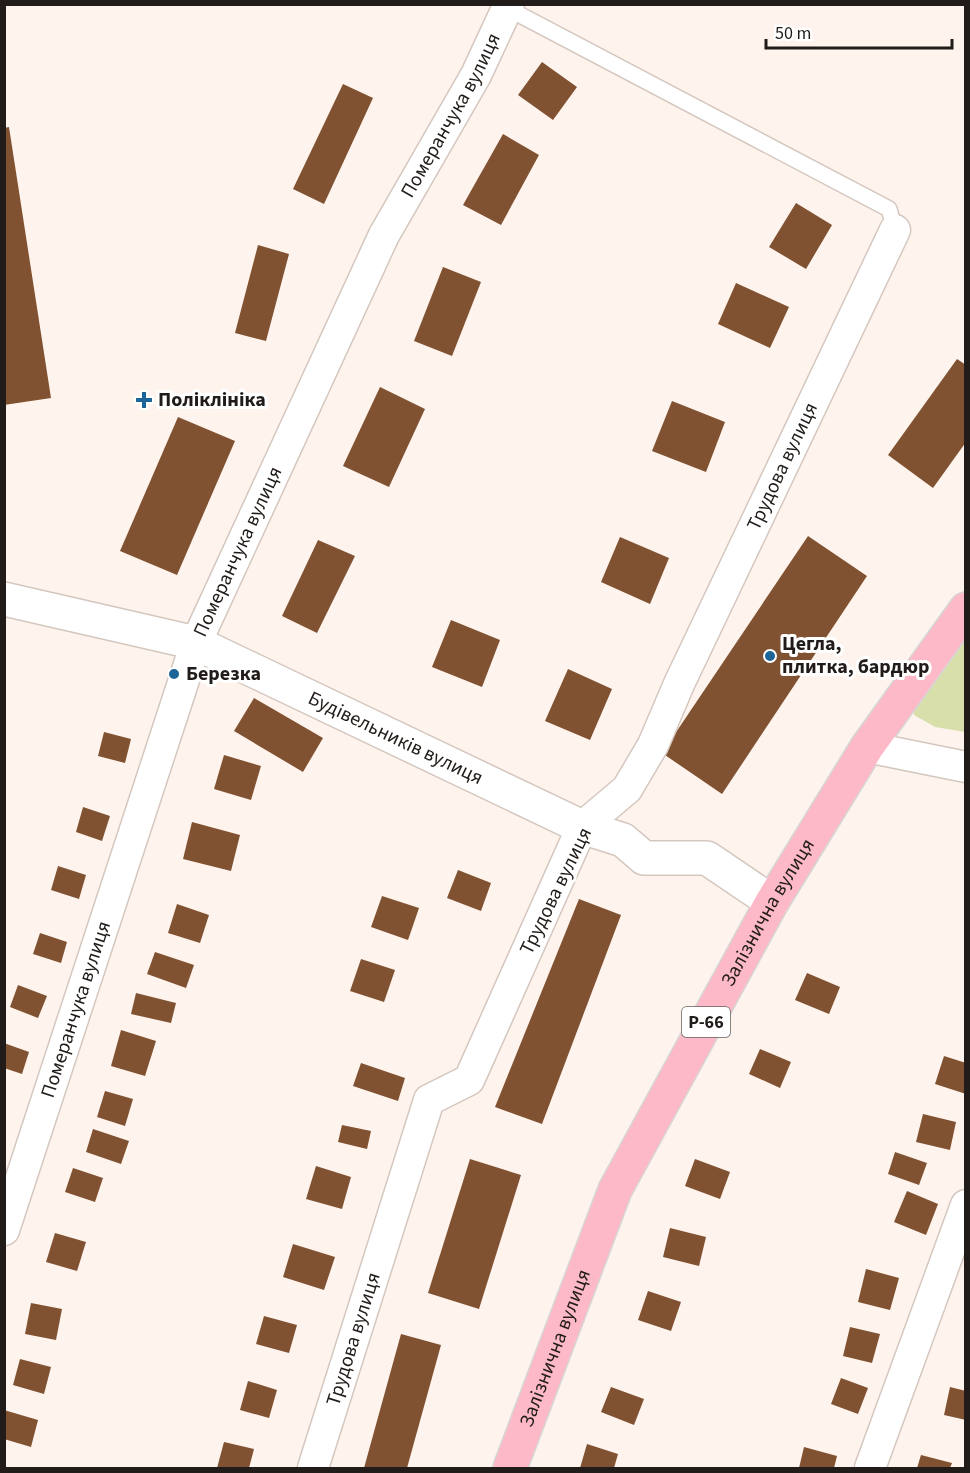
<svg xmlns="http://www.w3.org/2000/svg" width="970" height="1473" font-family="'Source Sans 3',sans-serif">
<style>
.green{fill:#d8dfab}
.building{fill:#805232}
.lines{fill:none;stroke-linecap:round;stroke-linejoin:round}
.lane-casing{stroke:#d4c7bf;stroke-width:18}
.street-casing{stroke:#d4c7bf;stroke-width:33}
.secondary-casing{stroke:#d4c7bf;stroke-width:36}
.primary-casing{stroke:#d7d6d6;stroke-width:36}
.lane{stroke:#fff;stroke-width:15}
.street{stroke:#fff;stroke-width:30}
.secondary{stroke:#fff;stroke-width:33}
.primary{stroke:#fdb9c7;stroke-width:33}
.poi-dot{fill:#1d6498;stroke:#fff;stroke-width:2}
.labels{text-anchor:middle;dominant-baseline:central;stroke-width:6;stroke-linejoin:round;paint-order:stroke}
.shield{fill:#fff;stroke:#64605e;stroke-width:1.5}
.shield-label{font-size:18px;font-weight:bold;fill:#211c19}
.street-label{font-size:20px;fill:#211c19;stroke:#fff}
.poi-label{font-size:20px;font-weight:bold;fill:#211c19;stroke:#fff;text-anchor:start}
</style>
<rect width="100%" height="100%" fill="#fff4ed"/>
<!-- green -->
<polygon class="green" points="965,625 965,732 935,727 914,715 914,699"/>
<!-- building -->
<g class="building">
<polygon points="542,62 577,87 553,120 518,95"/>
<polygon points="343,84 373,98 324,204 293,189"/>
<polygon points="9,127 51,398 4,405 4,128"/>
<polygon points="503,134 539,155 501,225 463,205"/>
<polygon points="796,203 832,225 806,269 769,247"/>
<polygon points="258,245 289,254 266,341 235,333"/>
<polygon points="443,267 481,282 452,356 414,341"/>
<polygon points="736,283 789,307 770,348 718,324"/>
<polygon points="957,359 966,365 966,442 933,488 888,455"/>
<polygon points="380,387 425,409 389,487 343,466"/>
<polygon points="672,401 725,422 706,472 652,451"/>
<polygon points="178,417 235,441 177,575 120,551"/>
<polygon points="808,536 867,576 722,794 662,753"/>
<polygon points="620,537 669,558 650,604 601,582"/>
<polygon points="318,540 355,556 317,633 282,616"/>
<polygon points="451,620 500,640 482,687 432,667"/>
<polygon points="568,669 612,689 590,740 545,721"/>
<polygon points="254,698 323,738 303,772 234,731"/>
<polygon points="104,732 131,739 125,763 98,756"/>
<polygon points="224,755 261,766 251,800 214,789"/>
<polygon points="83,807 110,816 102,841 76,832"/>
<polygon points="192,822 240,835 231,871 183,859"/>
<polygon points="58,866 86,875 79,899 51,890"/>
<polygon points="458,870 491,883 481,911 447,898"/>
<polygon points="382,896 419,908 408,940 371,927"/>
<polygon points="579,899 621,915 542,1124 495,1107"/>
<polygon points="177,904 209,915 200,943 168,933"/>
<polygon points="40,933 67,942 61,963 33,954"/>
<polygon points="155,952 194,965 186,988 147,974"/>
<polygon points="361,959 395,970 384,1002 350,991"/>
<polygon points="807,973 840,987 829,1014 795,1000"/>
<polygon points="18,985 47,996 38,1018 10,1007"/>
<polygon points="136,993 176,1003 171,1023 131,1014"/>
<polygon points="121,1030 156,1041 145,1076 111,1066"/>
<polygon points="4,1043 29,1052 22,1074 4,1068"/>
<polygon points="760,1049 791,1062 780,1088 749,1074"/>
<polygon points="944,1056 966,1063 966,1094 935,1084"/>
<polygon points="361,1063 405,1078 398,1101 353,1086"/>
<polygon points="105,1091 133,1099 125,1126 97,1117"/>
<polygon points="923,1114 956,1122 950,1150 916,1142"/>
<polygon points="342,1125 371,1131 367,1149 338,1142"/>
<polygon points="93,1129 129,1141 121,1164 86,1152"/>
<polygon points="895,1152 927,1163 919,1185 888,1174"/>
<polygon points="470,1159 521,1175 479,1309 428,1293"/>
<polygon points="695,1159 730,1172 720,1199 685,1186"/>
<polygon points="316,1166 351,1177 342,1209 306,1199"/>
<polygon points="73,1168 103,1178 95,1202 65,1192"/>
<polygon points="907,1191 938,1204 926,1235 894,1222"/>
<polygon points="670,1228 706,1237 699,1266 663,1257"/>
<polygon points="55,1233 86,1242 77,1271 46,1262"/>
<polygon points="293,1244 335,1257 324,1290 283,1277"/>
<polygon points="866,1269 899,1278 890,1310 858,1302"/>
<polygon points="648,1291 681,1302 671,1331 638,1320"/>
<polygon points="31,1303 62,1309 56,1340 25,1334"/>
<polygon points="264,1316 297,1325 289,1353 256,1344"/>
<polygon points="850,1327 880,1334 872,1363 843,1356"/>
<polygon points="401,1334 441,1345 407,1468 364,1468"/>
<polygon points="20,1359 51,1367 44,1394 13,1385"/>
<polygon points="841,1378 868,1388 858,1414 831,1404"/>
<polygon points="248,1381 277,1390 269,1418 240,1410"/>
<polygon points="611,1387 644,1399 634,1425 601,1412"/>
<polygon points="950,1387 966,1391 966,1420 944,1415"/>
<polygon points="4,1410 38,1420 31,1447 4,1439"/>
<polygon points="224,1442 254,1449 249,1468 217,1468"/>
<polygon points="587,1444 618,1454 614,1468 580,1468"/>
<polygon points="804,1447 837,1456 834,1468 799,1468"/>
<polygon points="921,1455 952,1463 950,1468 917,1468"/>
</g>
<g class="lines">
<defs>
<polyline id="lane" points="507,8 889,209 895,230"/>
<g id="street">
<polyline points="867,747 966,767"/>
<path id="s1" d="M 4,1230 L 196,643 L 384,235 L 476,75 L 509,4"/>
<path id="s2" d="M 313,1468 L 429,1100 L 469,1080 L 582,827 L 627,789 L 653,745 L 679,684 L 895,230"/>
<polyline points="870,1468 966,1205"/>
</g>
<g id="secondary">
<path id="s3" d="M 4,599 L 196,643 L 582,827 L 623,840 L 644,858 L 707,858 L 772,902"/>
</g>
<g id="primary">
<path id="s4" d="M 510,1468 L 615,1190 L 772,902 L 867,747 L 966,609"/>
</g>
</defs>
<!-- lane casing -->
<use href="#lane" class="lane-casing"/>
<!-- street casing -->
<use href="#street" class="street-casing"/>
<!-- secondary casing -->
<use href="#secondary" class="secondary-casing"/>
<!-- primary casing -->
<use href="#primary" class="primary-casing"/>
<!-- lane -->
<use href="#lane" class="lane"/>
<!-- street -->
<use href="#street" class="street"/>
<!-- secondary -->
<use href="#secondary" class="secondary"/>
<!-- primary -->
<use href="#primary" class="primary"/>
</g>
<!-- markers -->
<g class="poi-dot">
<path d="M141 391h6v6h6v6h-6v6h-6v-6h-6v-6h6z"/>
<circle cx="770" cy="656" r="6"/>
<circle cx="174" cy="674" r="6"/>
</g>
<g class="labels">
<!-- shield labels -->
<rect class="shield" x="682" y="1007" width="48" height="30" rx="4.5"/>
<g class="shield-label">
<text x="706" y="1022">Р-66</text>
</g>
<!-- street labels -->
<g class="street-label">
<text stroke="none"><textPath href="#s1" startOffset="1204">Померанчука вулиця</textPath></text>
<text stroke="none"><textPath href="#s2" startOffset="1125">Трудова вулиця</textPath></text>
<text stroke="none"><textPath href="#s1" startOffset="718">Померанчука вулиця</textPath></text>
<text stroke="none"><textPath href="#s3" startOffset="418">Будівельників вулиця</textPath></text>
<text transform="translate(556 891) rotate(-64)">Трудова вулиця</text>
<text stroke="none"><textPath href="#s4" startOffset="614">Залізнична вулиця</textPath></text>
<text stroke="none"><textPath href="#s1" startOffset="232">Померанчука вулиця</textPath></text>
<text stroke="none"><textPath href="#s2" startOffset="135">Трудова вулиця</textPath></text>
<text stroke="none"><textPath href="#s4" startOffset="128">Залізнична вулиця</textPath></text>
</g>
<!-- poi labels -->
<g class="poi-label">
<text x="158" y="400">Поліклініка</text>
<text x="782" y="644">Цегла,<tspan x="782" dy="23">плитка, бардюр</tspan></text>
<text x="186" y="674">Березка</text>
</g>
</g>
<!-- border -->
<rect width="970" height="1473" fill="none" stroke="#211c19" stroke-width="12"/>
<!-- scale -->
<path d="M766 39v9h186v-9" fill="none" stroke="#211c19" stroke-width="3"/>
<text x="775" y="39" font-size="18" fill="#211c19" stroke="#ffffff" stroke-width="4.5" paint-order="stroke">50 m</text>
</svg>
